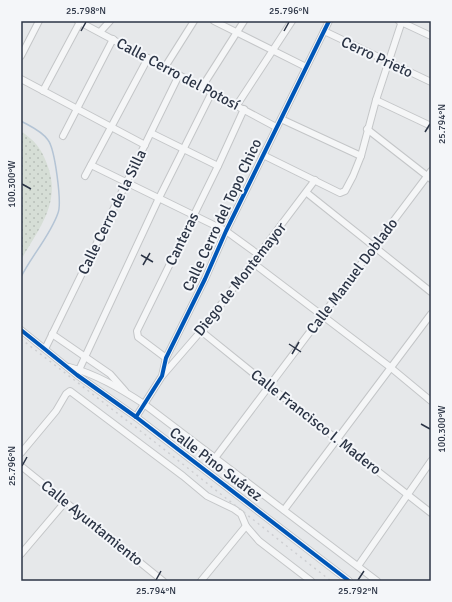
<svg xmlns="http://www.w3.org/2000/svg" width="452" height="602" font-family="Signika,sans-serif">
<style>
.grass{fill:url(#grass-dots)}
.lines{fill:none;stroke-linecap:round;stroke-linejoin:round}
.stream{stroke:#b4c4d5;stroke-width:1.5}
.street-casing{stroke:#c4c6c8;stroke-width:8}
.street{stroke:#f5f6f7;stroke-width:6}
.rail{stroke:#cecfd2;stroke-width:1.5;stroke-dasharray:2 4;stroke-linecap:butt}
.cycleway-casing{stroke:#f4f6f9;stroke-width:6}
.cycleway{stroke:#0057b8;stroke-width:4}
.ticks{fill:none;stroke:#2b3445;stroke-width:1.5}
.labels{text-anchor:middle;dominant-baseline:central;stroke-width:4;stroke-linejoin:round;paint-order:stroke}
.street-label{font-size:15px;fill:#2b3445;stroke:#f4f6f9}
.neatline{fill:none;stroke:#2b3445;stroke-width:1.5}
.ticks-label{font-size:10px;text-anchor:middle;fill:#2b3445}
</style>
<defs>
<pattern id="grass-dots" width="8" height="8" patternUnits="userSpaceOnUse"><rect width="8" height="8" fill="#d6ded6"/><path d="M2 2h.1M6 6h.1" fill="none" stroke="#b8bfb9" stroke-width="1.8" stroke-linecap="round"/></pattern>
</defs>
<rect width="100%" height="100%" fill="#e6e8ea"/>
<!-- grass -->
<path class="grass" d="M 21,131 C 35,141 41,148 47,164 C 62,202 39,228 21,260 Z"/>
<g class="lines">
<!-- stream -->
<path class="stream" d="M 21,121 C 30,126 42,131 48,140 C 55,149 62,203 58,213 C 50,236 32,255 21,277"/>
<defs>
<g id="street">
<polyline points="78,21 276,127"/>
<polyline points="214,21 306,67"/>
<polyline points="399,21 431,36"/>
<polyline points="324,31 431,82"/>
<polyline points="100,32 110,21"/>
<polyline points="21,56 39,21"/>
<polyline points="165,67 194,21"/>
<polyline points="21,79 145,145"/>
<polyline points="202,87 244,21"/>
<polyline points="43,91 80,22"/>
<polyline points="376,100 431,126"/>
<polyline points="237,105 292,21"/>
<polyline points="281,119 361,156"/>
<polyline points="367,129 431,179"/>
<polyline points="151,133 218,166"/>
<polyline points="63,136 113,39"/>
<polyline points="263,155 340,193 345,191 353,176 361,156 376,100 402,21"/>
<polyline points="91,165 226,231 259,255"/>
<polyline points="85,176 148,58"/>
<polyline points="307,193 431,292"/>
<polyline points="253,263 390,367 431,401"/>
<polyline points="21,330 77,375 136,417 349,581"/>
<polyline points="201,331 269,386 431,513"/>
<polyline points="52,334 110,374 125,391"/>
<polyline points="45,349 179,75"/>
<polyline points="166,358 138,337 137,331 218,166 244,109"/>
<path d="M 69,367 C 96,374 121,389 144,404 L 377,581"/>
<polyline points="78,372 159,198 212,92"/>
<polyline points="163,375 201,331 315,180"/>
<polyline points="136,417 162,376 166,358 205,279 226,231 329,21"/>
<polyline points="21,453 56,411 66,394 70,391 183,476 207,496 234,509 241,514 246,526 259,541 311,581"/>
<polyline points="215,458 431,171"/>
<polyline points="21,466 163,581"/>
<polyline points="284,510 431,314"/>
<polyline points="21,554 66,501"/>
<polyline points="358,566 431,461"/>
<polyline points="201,581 246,526"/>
</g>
</defs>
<!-- street casing -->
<use href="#street" class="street-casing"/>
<!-- street -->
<use href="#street" class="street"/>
<!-- rail -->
<polyline class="rail" points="21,339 156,443 331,581"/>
<defs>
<g id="cycleway">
<polyline points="21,330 77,375 136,417 349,581"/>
<polyline points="136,417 162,376 166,358 205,279 226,231 329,21"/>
</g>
</defs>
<!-- cycleway casing -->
<use href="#cycleway" class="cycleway-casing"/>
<!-- cycleway -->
<use href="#cycleway" class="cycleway"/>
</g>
<!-- ticks -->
<path class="ticks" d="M 81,31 L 86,22M 284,31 L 289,22M 425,132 L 430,124M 22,184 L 31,189M 141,255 L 153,262M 143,265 L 150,253M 289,344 L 301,352M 292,354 L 299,342M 421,424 L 430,429M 22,466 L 27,457M 156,580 L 161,571M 358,580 L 364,571"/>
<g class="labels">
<!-- street labels -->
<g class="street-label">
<text transform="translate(377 57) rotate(25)">Cerro Prieto</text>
<text transform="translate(178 74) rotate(28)">Calle Cerro del Potosí</text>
<text transform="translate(112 212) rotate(-64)">Calle Cerro de la Silla</text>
<text transform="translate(222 215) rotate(-65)">Calle Cerro del Topo Chico</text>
<text transform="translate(182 239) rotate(-64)">Canteras</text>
<text transform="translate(352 276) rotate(-53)">Calle Manuel Doblado</text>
<text transform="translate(240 279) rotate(-52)">Diego de Montemayor</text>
<text transform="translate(316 422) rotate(38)">Calle Francisco I. Madero</text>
<text transform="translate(216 464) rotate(37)">Calle Pino Suárez</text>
<text transform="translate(92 523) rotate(39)">Calle Ayuntamiento</text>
</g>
</g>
<!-- border -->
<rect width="452" height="602" fill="none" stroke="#f4f6f9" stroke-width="44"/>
<rect x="22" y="22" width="408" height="558" class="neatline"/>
<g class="ticks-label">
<text x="86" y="14">25.798°N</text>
<text x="289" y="14">25.796°N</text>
<text transform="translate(441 124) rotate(-90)" y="4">25.794°N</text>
<text transform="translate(11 184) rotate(-90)" y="4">100.300°W</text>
<text transform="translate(441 429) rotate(-90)" y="4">100.300°W</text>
<text transform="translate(11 466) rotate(-90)" y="4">25.796°N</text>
<text x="156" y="594">25.794°N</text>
<text x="358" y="594">25.792°N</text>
</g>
</svg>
